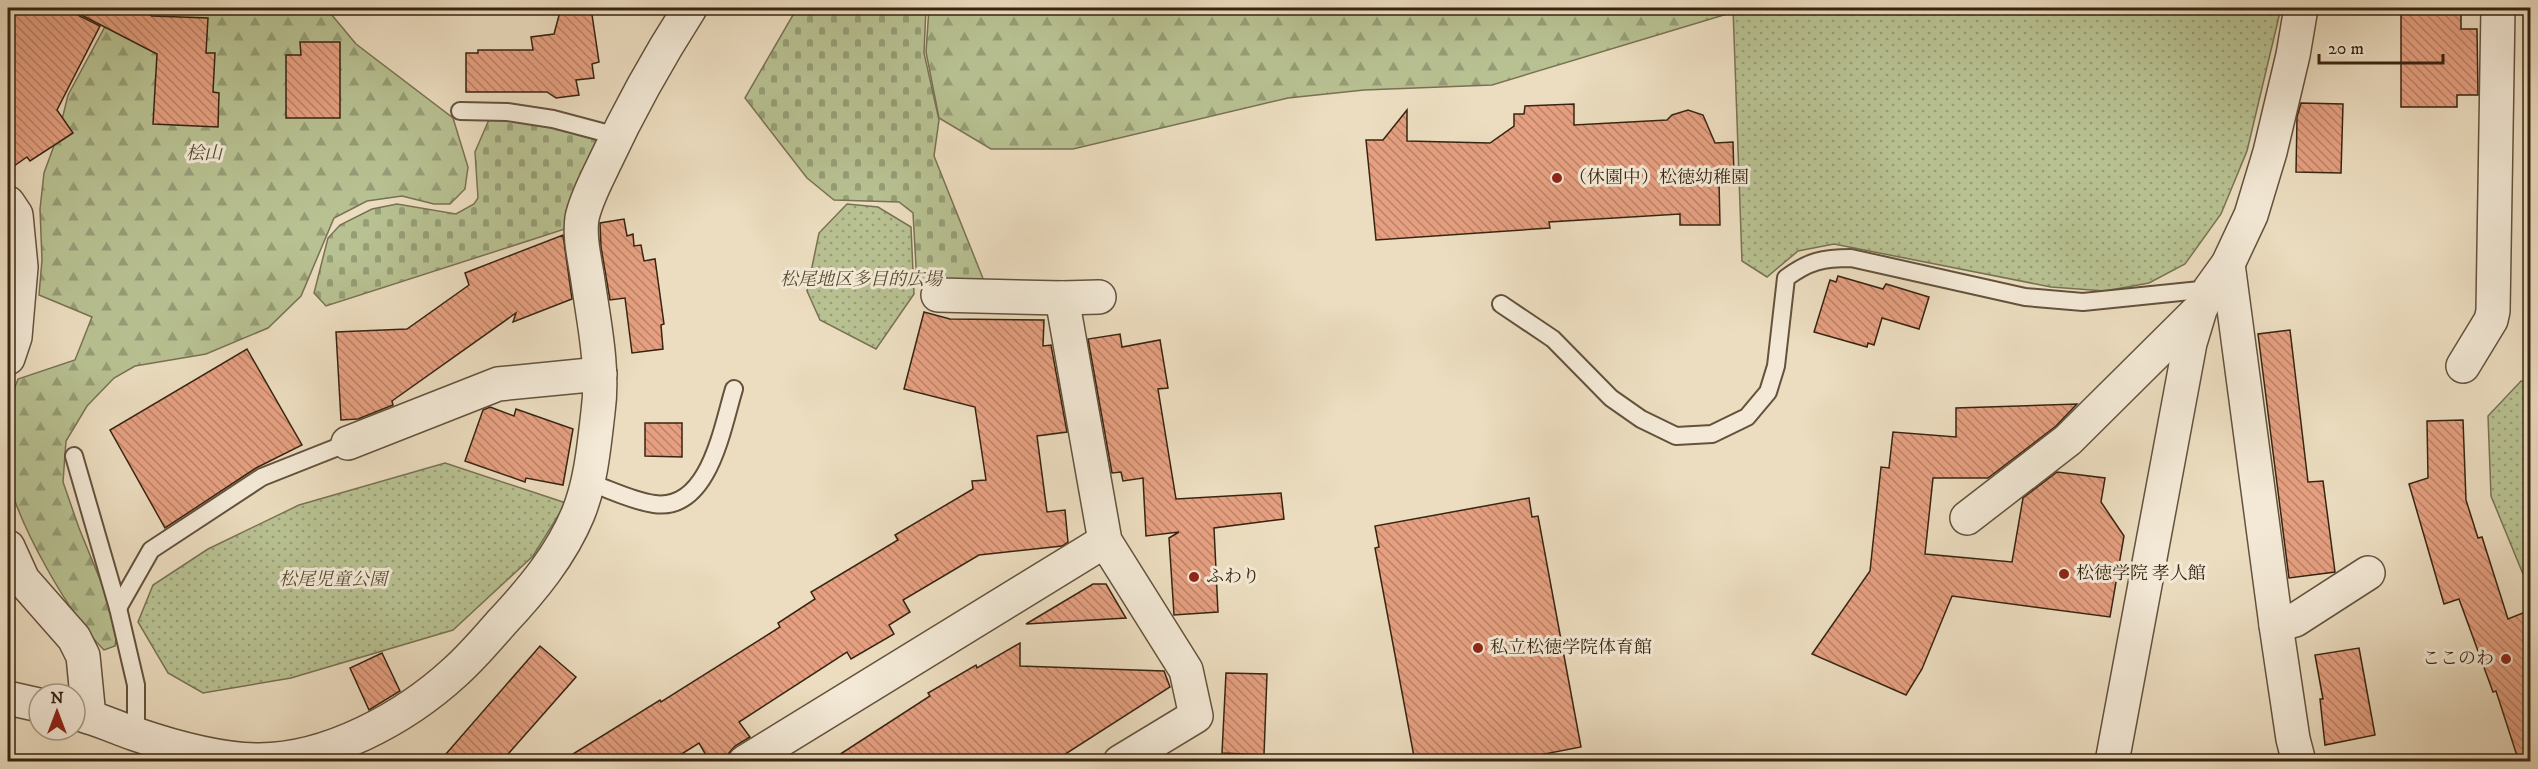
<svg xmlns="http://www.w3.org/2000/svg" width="2538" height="769" font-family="'IM FELL DW Pica','Noto Serif JP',serif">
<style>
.forest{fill:url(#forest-firs);stroke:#787252;stroke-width:1.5}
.cemetery{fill:url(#cemetery-stones);stroke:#787252;stroke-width:1.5}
.park{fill:url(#park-dots);stroke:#787252;stroke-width:1.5}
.building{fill:url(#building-back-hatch);stroke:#372411;stroke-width:1.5}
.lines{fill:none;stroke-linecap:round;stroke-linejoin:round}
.service-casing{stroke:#64523d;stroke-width:20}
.minor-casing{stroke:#64523d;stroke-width:36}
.service{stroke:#f3e9d6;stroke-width:16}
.minor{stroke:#f3e9d6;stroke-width:33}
.poi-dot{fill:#8f2418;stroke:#f3e9d6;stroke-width:2}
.labels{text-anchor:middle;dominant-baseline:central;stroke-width:6;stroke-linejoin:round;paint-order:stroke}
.park-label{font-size:18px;font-style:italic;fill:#574b31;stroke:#f3e9d6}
.poi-label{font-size:18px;fill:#372411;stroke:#f3e9d6;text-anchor:start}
</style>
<defs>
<pattern id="forest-firs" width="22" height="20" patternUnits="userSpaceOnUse" patternTransform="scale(1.5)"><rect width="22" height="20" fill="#b8c192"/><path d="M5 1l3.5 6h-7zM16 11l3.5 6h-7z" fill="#969d76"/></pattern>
<pattern id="cemetery-stones" width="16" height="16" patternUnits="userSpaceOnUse" patternTransform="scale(1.5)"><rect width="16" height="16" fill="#b8c192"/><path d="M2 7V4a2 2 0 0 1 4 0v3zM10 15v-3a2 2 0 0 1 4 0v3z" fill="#969d76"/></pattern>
<pattern id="park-dots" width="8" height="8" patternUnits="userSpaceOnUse" patternTransform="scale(1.5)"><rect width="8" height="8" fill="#b8c192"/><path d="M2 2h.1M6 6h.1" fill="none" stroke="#969d76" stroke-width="1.8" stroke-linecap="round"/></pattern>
<pattern id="building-back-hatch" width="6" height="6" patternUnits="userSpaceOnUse" patternTransform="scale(1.5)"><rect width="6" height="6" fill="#e6a081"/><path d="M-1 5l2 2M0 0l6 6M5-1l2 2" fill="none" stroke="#bb8268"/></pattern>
</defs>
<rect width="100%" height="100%" fill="#ecddc0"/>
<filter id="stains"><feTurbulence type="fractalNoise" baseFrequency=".00333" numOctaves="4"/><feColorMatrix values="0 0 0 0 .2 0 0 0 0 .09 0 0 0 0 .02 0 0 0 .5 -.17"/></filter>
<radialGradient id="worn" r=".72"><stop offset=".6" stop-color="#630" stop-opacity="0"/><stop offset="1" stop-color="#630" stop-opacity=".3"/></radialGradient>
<!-- forest -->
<g class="forest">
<path d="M 115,8 L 326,8 L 356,44 L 453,118 L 468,167 L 465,189 L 450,204 L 434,204 L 402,196 L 367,201 L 334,218 L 301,296 L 268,328 L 206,354 L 135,366 L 114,378 L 87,406 L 66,441 L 63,482 L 79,528 L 110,604 L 117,632 L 115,646 L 104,650 C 70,616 19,526 8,478 C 5,464 6,425 8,409 C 9,399 15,388 18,379 L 75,360 L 92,317 L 39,295 L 42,260 L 40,209 L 44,173 L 59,132 L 68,95 Z"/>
<polygon points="929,8 1747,8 1492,85 1364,90 1288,98 1073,149 991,149 939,118 926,52"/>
</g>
<!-- cemetery -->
<g class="cemetery">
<polygon points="797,8 926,8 924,53 939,120 934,156 986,286 939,290 917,284 913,213 899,202 834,200 807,178 745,98"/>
<polygon points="491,115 564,127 601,137 565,229 326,306 314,293 328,238 340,225 372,209 397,204 456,214 474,204 478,198 475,152"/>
</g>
<!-- park -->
<g class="park">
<polygon points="1733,8 2281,8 2247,151 2221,214 2185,264 2149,283 2105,291 2051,287 1834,244 1798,251 1767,277 1742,261"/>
<polygon points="847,204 878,207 911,227 914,294 876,349 820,320 807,291 819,233"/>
<polygon points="2521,381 2530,383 2530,578 2525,579 2491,496 2488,416"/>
<polygon points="445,463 566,503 533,556 453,630 291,678 203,693 168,673 138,622 153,585 208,549 299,505"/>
</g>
<!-- building -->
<g class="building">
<polygon points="8,8 64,8 100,26 57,110 73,133 30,161 27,157 8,170"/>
<polygon points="68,8 135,8 152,16 208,18 206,53 215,53 213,92 219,93 218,127 153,124 157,54"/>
<polygon points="561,8 591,8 599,62 592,64 594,78 576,80 579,95 556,98 547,92 466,92 466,53 478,53 478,50 533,50 531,37 554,34"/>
<polygon points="2401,8 2461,8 2461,29 2477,29 2478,95 2457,95 2457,107 2401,107"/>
<polygon points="300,42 340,42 340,118 286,118 286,55 301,55"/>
<polygon points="2301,103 2343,104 2341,173 2296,172 2297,117"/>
<polygon points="1574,104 1574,125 1667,120 1672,115 1688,110 1703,115 1715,143 1733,142 1734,177 1719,180 1720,225 1680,225 1680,214 1549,222 1550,228 1376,240 1366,140 1383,140 1407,110 1407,141 1490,143 1514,126 1514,114 1524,114 1525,106"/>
<polygon points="624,219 627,236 633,234 634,246 641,245 644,261 655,259 664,324 661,325 663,349 632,353 625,298 610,300 601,247 600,223"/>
<polygon points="563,235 572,299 513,322 516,313 392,401 393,405 358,419 341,420 336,332 407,329 469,285 465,273"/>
<polygon points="1838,276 1883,289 1886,284 1929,297 1919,329 1882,318 1874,345 1868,343 1867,347 1814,332 1830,280 1836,282"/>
<polygon points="924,312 950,319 1044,320 1043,346 1051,345 1067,432 1037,436 1047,512 1065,510 1068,542 1062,546 979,555 903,600 910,612 889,625 894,634 851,659 847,652 739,722 750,737 735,746 729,753 726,762 710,762 699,743 669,762 560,762 660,700 661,702 780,627 778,623 815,599 811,592 898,540 895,535 973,489 972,481 986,480 975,407 904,389"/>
<polygon points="2290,330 2308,482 2323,481 2335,572 2289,578 2258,334"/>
<polygon points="1120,334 1122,347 1160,340 1168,388 1158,389 1176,499 1281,493 1284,519 1214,528 1218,612 1174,615 1169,538 1179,532 1146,536 1143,478 1123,481 1121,472 1112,473 1088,339"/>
<polygon points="247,349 302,445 256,468 165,528 110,430"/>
<polygon points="2077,404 2056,426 1988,478 1933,478 1925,554 2012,562 2023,498 2057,472 2105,478 2101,502 2124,536 2110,617 1952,596 1922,669 1906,695 1812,654 1870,571 1881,467 1889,468 1893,432 1956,437 1956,408"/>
<polygon points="490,407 514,416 516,409 573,429 563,485 526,478 525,482 465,461 483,410"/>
<polygon points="2463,420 2466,500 2478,538 2482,537 2508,619 2530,610 2530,762 2519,762 2496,691 2493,692 2459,599 2444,604 2409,484 2428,478 2427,421"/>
<polygon points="645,423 682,423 682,457 645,456"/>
<polygon points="1529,498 1532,517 1538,516 1581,747 1503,762 1415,762 1375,548 1379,547 1375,526"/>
<polygon points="1093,584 1106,584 1126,618 1026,624"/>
<polygon points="1020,643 1020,666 1164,671 1170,687 1053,762 828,762 930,696 928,693 976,665 977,668"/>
<polygon points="540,646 576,677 501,762 439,762"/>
<polygon points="2359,648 2375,735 2325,745 2320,699 2323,699 2315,655"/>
<polygon points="382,653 400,691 369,710 350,668"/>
<polygon points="1226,673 1267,674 1264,755 1222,753"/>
</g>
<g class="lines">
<defs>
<g id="service">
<polyline points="460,111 507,112 553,119 617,136"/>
<path d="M 1501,304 L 1553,339 L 1611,398 L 1641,419 L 1676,436 L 1712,434 L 1747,417 L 1768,392 L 1776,366 L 1786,278 C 1809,261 1823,258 1851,258 L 2025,297 L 2083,302 L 2210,289"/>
<polyline points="74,456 118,608 136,685 136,734"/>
<path d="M 588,482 C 609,489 632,501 654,504 C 709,512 722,428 734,389"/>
<polyline points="118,608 151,550 262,477 348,443"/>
</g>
<g id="minor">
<polyline points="8,203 16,215 21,267 15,337 8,358"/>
<polyline points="2228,264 2276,625 2293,739 2299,762"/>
<polyline points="938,295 1062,298 1099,297"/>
<polyline points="1062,298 1105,541 1186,670 1196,716 1120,762"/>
<polyline points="2463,366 2491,320 2493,311 2498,8"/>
<polyline points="348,443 498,384 600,374"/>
<polyline points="1967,518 2068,440 2196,313"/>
<polyline points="8,547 23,580 74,638 83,656 89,717"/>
<polyline points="2276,625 2295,620 2368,573"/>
<polyline points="8,698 39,705"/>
<path d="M 75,713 C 96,718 115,727 135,734 C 173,747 218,760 259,760 C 328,760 405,718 455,672 C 472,657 487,639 502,622 C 532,590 561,555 578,514 C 591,482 594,446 598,412 C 604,369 594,323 588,281 C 585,260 579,238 582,218 C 586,199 596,181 604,164 C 629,110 658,58 690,8"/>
<polyline points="745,762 1105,541"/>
<polyline points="2112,762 2190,343 2200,310 2210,289 2228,264 2251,215 2270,152 2293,55 2301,8"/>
</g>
</defs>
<!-- service casing -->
<use href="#service" class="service-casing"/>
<!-- minor casing -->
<use href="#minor" class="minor-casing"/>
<!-- service -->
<use href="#service" class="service"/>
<!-- minor -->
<use href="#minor" class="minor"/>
</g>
<!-- markers -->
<g class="poi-dot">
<circle cx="1557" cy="178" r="6"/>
<circle cx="2064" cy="574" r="6"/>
<circle cx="1194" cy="577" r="6"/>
<circle cx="1478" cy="648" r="6"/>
<circle cx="2506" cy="659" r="6"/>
</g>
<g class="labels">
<!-- park labels -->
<g class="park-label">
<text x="204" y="154">桧山</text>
<text x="861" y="280">松尾地区多目的広場</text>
<text x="333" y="580">松尾児童公園</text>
</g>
<!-- poi labels -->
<g class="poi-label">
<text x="1569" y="178">（休園中）松徳幼稚園</text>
<text x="2076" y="574">松徳学院 孝人館</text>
<text x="1206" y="577">ふわり</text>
<text x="1490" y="648">私立松徳学院体育館</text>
<text x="2494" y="659" text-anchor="end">ここのわ</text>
</g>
</g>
<!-- margin -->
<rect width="2538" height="769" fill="none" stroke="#ecddc0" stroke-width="30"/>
<rect x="9" y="9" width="2520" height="751" fill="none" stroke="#372411" stroke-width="3"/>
<rect x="15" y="15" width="2508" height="739" fill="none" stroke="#372411" stroke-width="1.5"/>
<!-- north arrow -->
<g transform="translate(57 712)"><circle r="28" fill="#f3e9d6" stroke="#a89a87" stroke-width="1.5"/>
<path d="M0-4.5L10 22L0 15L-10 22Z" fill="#8f2418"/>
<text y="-9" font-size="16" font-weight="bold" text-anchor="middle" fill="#372411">N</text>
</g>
<!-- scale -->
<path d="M2319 54v9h124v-9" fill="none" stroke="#372411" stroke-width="3"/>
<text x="2328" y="54" font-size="18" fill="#372411" stroke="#f3e9d6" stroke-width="4.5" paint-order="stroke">20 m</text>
<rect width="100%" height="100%" filter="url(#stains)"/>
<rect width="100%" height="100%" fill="url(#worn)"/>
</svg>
